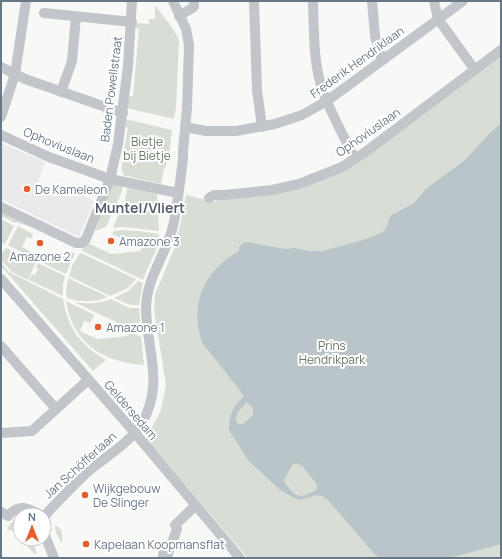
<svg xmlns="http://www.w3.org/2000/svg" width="502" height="559" font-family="Manrope,sans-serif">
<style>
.built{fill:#e9eae9}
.green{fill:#d8ded5}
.water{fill:#bac5ca;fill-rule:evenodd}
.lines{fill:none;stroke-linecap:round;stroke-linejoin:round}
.minor{stroke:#c2c6ca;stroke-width:10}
.poi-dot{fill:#e35e2c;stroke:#fff;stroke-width:1.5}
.labels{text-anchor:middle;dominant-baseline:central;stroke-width:4;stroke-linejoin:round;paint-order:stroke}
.street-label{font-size:12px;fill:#687887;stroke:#fff}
.park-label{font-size:12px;fill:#667963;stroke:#fff}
.poi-label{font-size:12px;fill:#687887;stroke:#fff;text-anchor:start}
.quarter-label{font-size:14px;font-weight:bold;fill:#56616c;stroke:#fff}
</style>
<rect width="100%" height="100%" fill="#f8f9f6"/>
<!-- built -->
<polygon class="built" points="1,143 45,162 38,182 59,192 63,186 94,201 79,237 1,199"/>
<!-- green -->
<g class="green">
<path d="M 155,5 C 163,17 174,27 179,40 L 176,107 L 174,119 L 126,108 L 128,96 L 133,96 L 139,29 L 134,28 L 134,23 L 149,24 L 149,19 L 155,19 Z"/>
<polygon points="501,55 501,558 248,558 146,439 161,410 166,385 154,310 155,294 174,249 180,226 186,195 215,202 218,198 327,176"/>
<polygon points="125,119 172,130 169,156 163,173 161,184 123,175 123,172 121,170 128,128 123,126"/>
<polygon points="112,183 123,185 121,194 106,227 95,231"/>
<polygon points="127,188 157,194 159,231 123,227 113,228 126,197"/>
<polygon points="1,211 35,228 16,222 15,223 1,216"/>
<polygon points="1,219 14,226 5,244 1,242"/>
<polygon points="18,226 33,234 31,239 27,237 22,247 39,256 37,260 8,245"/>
<path d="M 121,230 L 139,231 L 159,234 C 159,250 148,265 143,280 L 81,250 L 88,243 L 111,254 L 140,251 L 142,248 L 112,234 L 114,231 Z"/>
<polygon points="6,248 36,262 28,280 12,272 1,260 1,254"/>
<polygon points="69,251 75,253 66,274 39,261 41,256 52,254 54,253 68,253"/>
<polygon points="80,253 81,253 136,279 128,288 110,296 69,276 72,266"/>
<path d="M 1,262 L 9,272 L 63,299 C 68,328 80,345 106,360 L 93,371 L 1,266 Z"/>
<polygon points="38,263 65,276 64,282 63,282 63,296 29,280 32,274 35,275 38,269 36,267"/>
<path d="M 68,278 L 106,296 L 107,297 C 95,303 79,302 67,298 L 66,290 Z"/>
<polygon points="138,281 143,283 139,305 130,305 114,298 128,291"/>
<path d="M 111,299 L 129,308 L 139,308 L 141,334 L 74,302 C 87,304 99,304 111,299 Z"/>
<path d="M 66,301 L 94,315 L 90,323 L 84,321 L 80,331 L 97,339 L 128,336 L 130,332 L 141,337 L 144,365 C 103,362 73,344 66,301 Z"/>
<path d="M 20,516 L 20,533 L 8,530 L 7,529 C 11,523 14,519 20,516 Z"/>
<polygon points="55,524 62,531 62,544 56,533"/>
<polygon points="19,538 31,539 37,553 35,554"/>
</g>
<!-- water -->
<path class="water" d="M 501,123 L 501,544 L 450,558 L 378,558 L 328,500 L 322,496 L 316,495 L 300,500 L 294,498 L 280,490 L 248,460 L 229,430 L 229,423 L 232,411 L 238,402 L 244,396 C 234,383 223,369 212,355 C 210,352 206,349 204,346 C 201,340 199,332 198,326 C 193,293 212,266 239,251 L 239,247 L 243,243 L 247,242 L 285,249 L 294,248 L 310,251 L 323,251 C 335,247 378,238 385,230 C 388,226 388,220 391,215 L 413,204 L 427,188 L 465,160 L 491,132 ZM 246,403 L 249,404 L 253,408 L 253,415 L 243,424 L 239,424 L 236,422 L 236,418 L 238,412 ZM 296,463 L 303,467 L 317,485 L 316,490 C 299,500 296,497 285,483 L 284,480 L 292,465 Z"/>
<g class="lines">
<!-- minor -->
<g class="minor">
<polyline points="254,1 257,90 262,127"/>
<path d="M 313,1 C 314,31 313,63 323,92 C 332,115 344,137 355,159"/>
<polyline points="372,1 375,36 382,60"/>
<polyline points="434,1 438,19 475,70"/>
<polyline points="44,13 132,22"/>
<polyline points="179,16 194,7 194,1"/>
<polyline points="1,67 25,79 123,113"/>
<polyline points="61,92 72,61 76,17"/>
<polyline points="1,117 15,74 26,1"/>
<polyline points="185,127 206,131 236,131 275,124 302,115 327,101 463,1"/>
<polyline points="1,135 49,157 110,179 178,193"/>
<polyline points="209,198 214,195 224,195 272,190 299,184 342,167 364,153 501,50"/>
<polyline points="1,207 76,243 82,243 86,239 110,179 118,144 128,66 132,1"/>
<polyline points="1,279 135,433 240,558"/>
<polyline points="1,346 56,409"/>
<polyline points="1,433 32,431 88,380"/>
<path d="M 1,512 L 8,516 C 19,503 28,508 41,515"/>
<path d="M 44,518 L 48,512 C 62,497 76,482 91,469 C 106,457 132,440 141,425 C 165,383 147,353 146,309 C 146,278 166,255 173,226 C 178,204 180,181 183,159 L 183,151 L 187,108 L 189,45 L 186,29 L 173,1"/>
<polyline points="44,533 54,558"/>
<polyline points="163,558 163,554 168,554 177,529 175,525 195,506"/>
</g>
</g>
<!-- markers -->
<g class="poi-dot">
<circle cx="27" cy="189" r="4"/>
<circle cx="111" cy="241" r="4"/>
<circle cx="40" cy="243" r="4"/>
<circle cx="98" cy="327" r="4"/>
<circle cx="85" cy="495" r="4"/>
<circle cx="86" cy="544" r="4"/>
</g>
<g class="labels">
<!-- street labels -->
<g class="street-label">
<text transform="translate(357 62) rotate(-36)">Frederik Hendriklaan</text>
<text transform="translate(111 89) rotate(-83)">Baden Powellstraat</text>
<text transform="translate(368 132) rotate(-35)">Ophoviuslaan</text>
<text transform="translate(59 145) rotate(22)">Ophoviuslaan</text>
<text transform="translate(131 410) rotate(49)">Geldersedam</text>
<text transform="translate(80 465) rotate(-42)">Jan Schöfferlaan</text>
</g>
<!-- park labels -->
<g class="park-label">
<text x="147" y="141">Bietje<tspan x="147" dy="14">bij Bietje</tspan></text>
<text x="332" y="345">Prins<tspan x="332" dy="14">Hendrikpark</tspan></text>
</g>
<!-- poi labels -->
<g class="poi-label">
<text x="35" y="189">De Kameleon</text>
<text x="119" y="241">Amazone 3</text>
<text x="40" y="256" text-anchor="middle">Amazone 2</text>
<text x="106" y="327">Amazone 1</text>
<text x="93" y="488">Wijkgebouw<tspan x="93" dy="14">De Slinger</tspan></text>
<text x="94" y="544">Kapelaan Koopmansflat</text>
</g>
<!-- quarter labels -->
<g class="quarter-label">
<text x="140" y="207">Muntel/Vliert</text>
</g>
</g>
<!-- border -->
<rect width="502" height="559" fill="none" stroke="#687887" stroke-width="4"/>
<!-- north arrow -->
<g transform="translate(32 527)"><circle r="19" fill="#ffffff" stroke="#c3c9cf"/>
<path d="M0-3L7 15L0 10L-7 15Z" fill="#e35e2c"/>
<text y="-6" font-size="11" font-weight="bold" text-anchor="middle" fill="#687887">N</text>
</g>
</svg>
